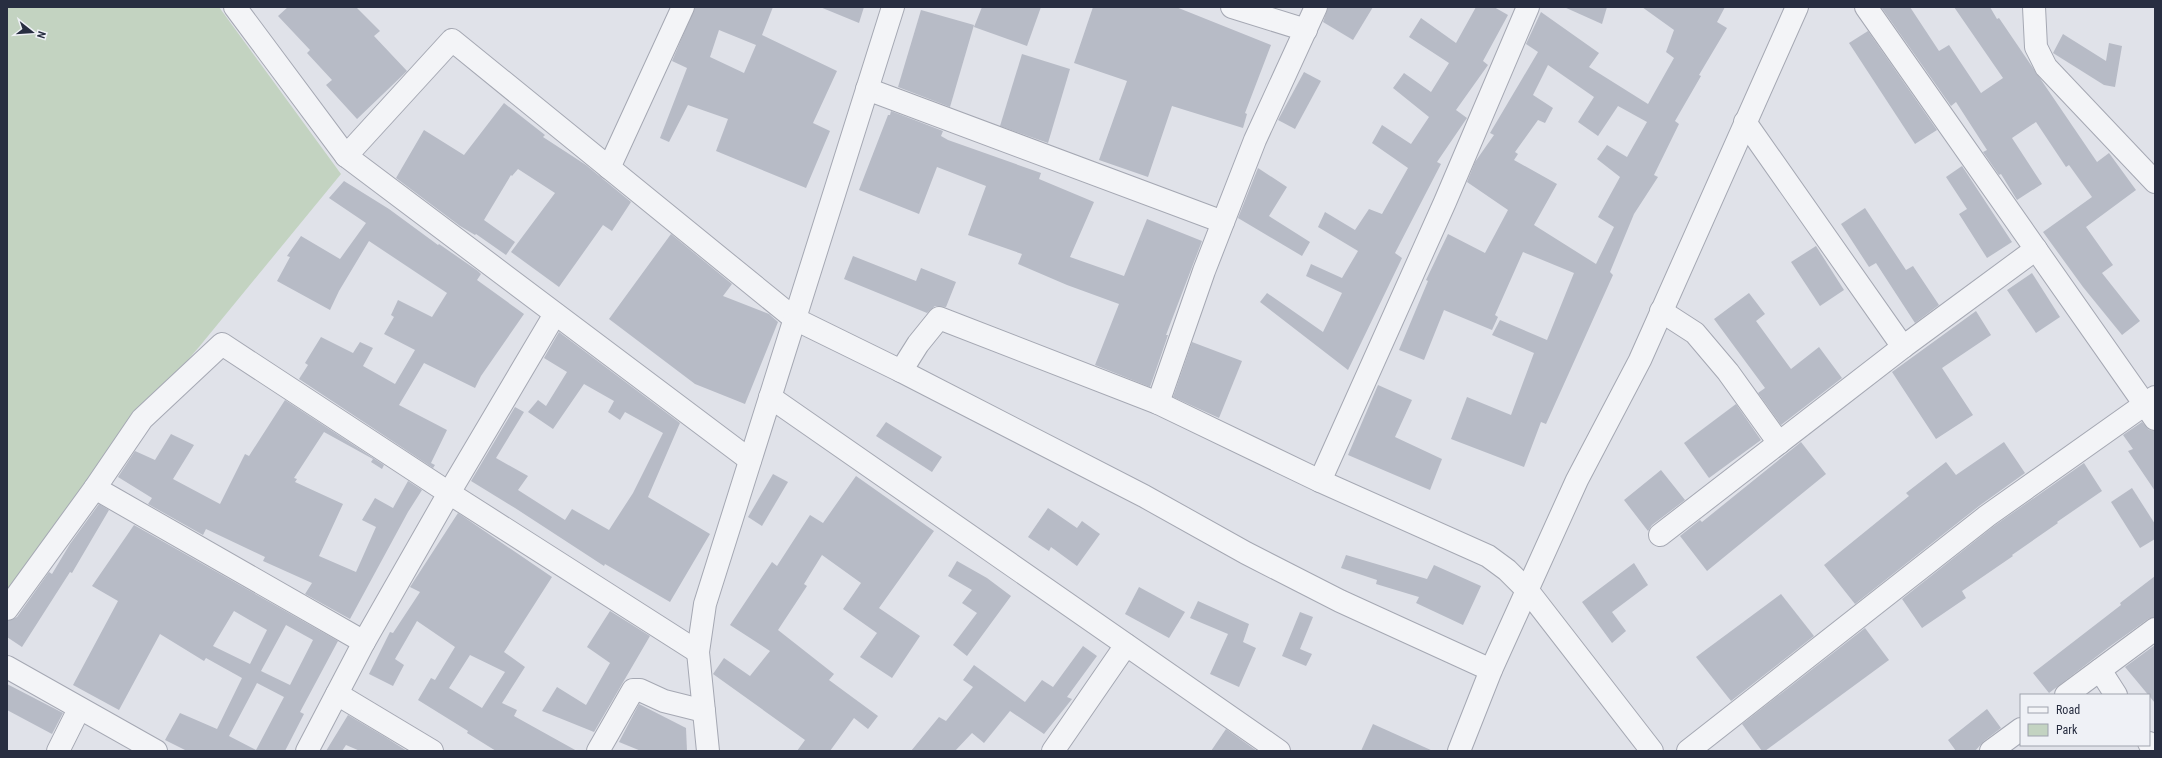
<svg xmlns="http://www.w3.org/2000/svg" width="2162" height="758" font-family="'Roboto Condensed',sans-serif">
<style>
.green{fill:#c3d3c1}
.building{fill:#b7bbc6;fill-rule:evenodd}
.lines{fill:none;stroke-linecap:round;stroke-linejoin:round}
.minor-casing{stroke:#a5a8b3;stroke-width:24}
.minor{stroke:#f3f4f7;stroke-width:22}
</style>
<rect width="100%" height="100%" fill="#e0e2e9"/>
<!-- green -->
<polygon class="green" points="7,7 219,7 341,174 199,347 113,447 7,597"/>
<!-- building -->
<g class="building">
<polygon points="288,7 356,7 380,31 374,36 407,71 357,119 326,85 332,80 307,53 310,50 278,16"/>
<path d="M 695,7 L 773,7 L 762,35 L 837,71 L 813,123 L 830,131 L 806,188 L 716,151 L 728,119 L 688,105 L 669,142 L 660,138 L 687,68 L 672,61 ZM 719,30 L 756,45 L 744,73 L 710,57 Z"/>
<polygon points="820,7 864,7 859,23"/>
<polygon points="982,7 1041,7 1027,46 974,27"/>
<polygon points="1093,7 1176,7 1271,45 1245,113 1247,114 1243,128 1172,106 1148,177 1099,160 1127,81 1074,63"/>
<polygon points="1328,7 1373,7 1353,40 1323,22"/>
<polygon points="1476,7 1494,7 1508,15 1483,61 1488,65 1456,110 1467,118 1437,162 1441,164 1395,253 1402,258 1348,370 1260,302 1267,293 1323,332 1342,293 1306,276 1311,264 1342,278 1358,251 1318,227 1325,212 1355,230 1369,209 1382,214 1408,168 1372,143 1382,125 1411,144 1429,117 1393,88 1404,73 1431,92 1449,63 1409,37 1421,18 1456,43"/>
<polygon points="1564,7 1607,7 1602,24"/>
<path d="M 1642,7 L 1725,7 L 1717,22 L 1727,28 L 1699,75 L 1701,76 L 1675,121 L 1679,124 L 1654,175 L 1658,177 L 1634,214 L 1610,272 L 1613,275 L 1546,424 L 1541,422 L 1524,467 L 1451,439 L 1467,397 L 1511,415 L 1534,353 L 1492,335 L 1500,320 L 1547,340 L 1574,273 L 1523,252 L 1495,315 L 1498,317 L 1492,330 L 1444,310 L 1424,360 L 1399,350 L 1428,281 L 1426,280 L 1448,234 L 1485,253 L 1508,210 L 1467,182 L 1475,162 L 1494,135 L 1490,133 L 1538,52 L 1526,44 L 1541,12 L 1599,53 L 1589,67 L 1648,104 L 1674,58 L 1666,52 L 1674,30 ZM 1548,65 L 1594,97 L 1578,122 L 1598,136 L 1618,106 L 1647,122 L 1627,157 L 1607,145 L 1597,159 L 1620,177 L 1598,217 L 1614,227 L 1596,264 L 1534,225 L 1557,184 L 1514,160 L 1518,154 L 1515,152 L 1538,120 L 1545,123 L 1553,108 L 1533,95 Z"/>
<polygon points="1881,7 1910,7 1939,51 1949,45 1981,93 2003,78 1954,7 1990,7 1997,19 1999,18 2097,162 2109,153 2136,190 2086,227 2113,265 2102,273 2140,321 2122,335 2083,287 2043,232 2092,197 2069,165 2066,167 2036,122 2012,138 2042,184 2017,200 2001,174 1999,175 1983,152 1987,150 1956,102 1951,106"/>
<polygon points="921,10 974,25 950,107 898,87"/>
<polygon points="1868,31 1937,130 1915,144 1849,43"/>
<polygon points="2063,34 2106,61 2109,43 2122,46 2115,87 2104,85 2053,53"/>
<polygon points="1022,54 1070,69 1048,143 1000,126"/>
<polygon points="1304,72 1321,81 1295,129 1278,120"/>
<polygon points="504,103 545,135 543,137 586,165 631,202 612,231 603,225 559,287 511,252 555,193 518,169 512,176 511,175 484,220 515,242 506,255 476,234 475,235 460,226 396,178 424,130 464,155"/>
<polygon points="891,111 943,131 941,136 948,140 1041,173 1039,179 1094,202 1070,257 1124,276 1147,219 1202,241 1166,335 1168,335 1150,387 1095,365 1119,304 1067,285 1018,264 1022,254 968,235 986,186 937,167 919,214 859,190 888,115 890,115"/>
<polygon points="1962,166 2012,242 1987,258 1959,214 1967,209 1946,177"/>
<polygon points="1258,168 1287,187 1269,216 1310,242 1302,256 1238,218"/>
<polygon points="344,181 389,209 438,245 439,244 478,271 481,274 477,280 524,314 481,376 475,388 424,363 399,405 447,430 431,463 435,465 433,468 299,379 308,365 305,363 321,337 353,353 360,342 373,348 363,366 395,384 415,350 384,334 394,317 391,315 398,300 432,317 447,293 369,241 339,291 330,310 277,281 290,257 287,256 301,236 340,259 366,223 329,198"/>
<polygon points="1865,208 1906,270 1913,266 1939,305 1915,323 1876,263 1869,267 1841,224"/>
<polygon points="671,234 732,284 723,296 769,314 778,322 745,404 695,384 609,319"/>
<polygon points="1816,246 1844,290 1820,306 1791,262"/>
<polygon points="853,256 916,281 921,268 956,282 946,307 935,306 927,313 844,279"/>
<polygon points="2032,273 2060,317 2036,333 2007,290"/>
<polygon points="1749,293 1765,314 1756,321 1791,369 1819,347 1842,378 1781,425 1758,393 1765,388 1714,319"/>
<polygon points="1976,311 1991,335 1942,368 1973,415 1936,439 1892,372"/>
<polygon points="559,332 680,423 648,497 710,534 670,602 605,564 604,566 515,508 471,481 515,407 524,412 496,458 528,476 518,490 565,520 572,509 609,530 633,493 663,433 625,412 620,420 608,412 614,401 584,384 553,429 528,412 538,400 546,406 567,372 544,358"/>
<polygon points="1192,342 1242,361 1219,418 1173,397"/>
<polygon points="1378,385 1412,400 1395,437 1442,459 1430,490 1348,455"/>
<polygon points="285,400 384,465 382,469 371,462 373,459 324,432 294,478 297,479 295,482 343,504 319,556 356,572 376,527 362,520 375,498 393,508 408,481 422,490 408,512 350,619 305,594 312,583 263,561 265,557 206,529 203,535 148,504 152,498 118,477 135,451 155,460 171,434 194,445 173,479 220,504 245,454 249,456"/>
<polygon points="1736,404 1761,440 1709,478 1684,443"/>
<polygon points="886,422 942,457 932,472 876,436"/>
<polygon points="2142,422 2149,430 2155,431 2155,491 2128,451 2133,449 2123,435"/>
<polygon points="1801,442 1826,474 1707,571 1680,536 1700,520 1702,522"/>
<polygon points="2004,442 2025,473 1979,506 1855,604 1824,565 1909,496 1906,493 1946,462 1956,475"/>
<polygon points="2084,463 2102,491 2057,522 2058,523 2012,555 2013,556 1962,591 1966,598 1922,628 1902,599 1994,526"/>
<polygon points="1661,470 1685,500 1652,525 1648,531 1624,500"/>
<polygon points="773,474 788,482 762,526 748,517"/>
<polygon points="856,476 934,531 879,608 920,636 892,678 860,657 877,633 843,609 861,583 822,555 804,584 807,586 778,630 834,674 829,680 878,716 868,729 854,718 830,751 797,751 805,740 713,674 724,658 750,676 770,651 730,625 772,562 777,566 810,515 823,523"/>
<polygon points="2132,488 2155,524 2155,539 2140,548 2111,502"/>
<polygon points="99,504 109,510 72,573 70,572 22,647 7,637 7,621 17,617 49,572 52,574 70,544"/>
<polygon points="1048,508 1077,528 1082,521 1100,534 1077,566 1051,547 1049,551 1028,537"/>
<path d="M 458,513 L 552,577 L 504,652 L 525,667 L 502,703 L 517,710 L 514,716 L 577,751 L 496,751 L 467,733 L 468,731 L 418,700 L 431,678 L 435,680 L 455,647 L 417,621 L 395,659 L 404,665 L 393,686 L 369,674 L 390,632 L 393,633 L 420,592 L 410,587 ZM 470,655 L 505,672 L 482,708 L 449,688 Z"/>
<path d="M 134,525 L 338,641 L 300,712 L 304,714 L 285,751 L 187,751 L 165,740 L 180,713 L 217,729 L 242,678 L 206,658 L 204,661 L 160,634 L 119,710 L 73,685 L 118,601 L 92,586 ZM 234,611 L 267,630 L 250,664 L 213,646 ZM 286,625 L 313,640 L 290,685 L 261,671 ZM 257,683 L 284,697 L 256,750 L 229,736 Z"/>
<polygon points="1346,555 1427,579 1434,565 1481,586 1463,625 1416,603 1419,597 1376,584 1377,580 1341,568"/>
<polygon points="957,561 987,578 1011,596 967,656 953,645 977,613 962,603 972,590 948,576"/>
<polygon points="1634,563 1648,585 1612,612 1626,631 1612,643 1582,602"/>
<polygon points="2155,576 2155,617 2148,619 2109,647 2049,693 2033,673 2121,605 2120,603"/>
<polygon points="1139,587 1185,612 1169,638 1125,614"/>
<polygon points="1781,594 1814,636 1731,701 1696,657"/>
<polygon points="1198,601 1249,624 1243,642 1256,648 1239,687 1210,674 1228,634 1190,618"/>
<polygon points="610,611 650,636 594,732 542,711 557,687 586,705 610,663 587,647"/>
<polygon points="1300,612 1313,617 1300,649 1312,654 1306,666 1282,656"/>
<polygon points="1865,628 1889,660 1765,751 1762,751 1742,724"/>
<polygon points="2155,645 2155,703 2125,667"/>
<polygon points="1083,646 1097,656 1067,697 1072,699 1044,734 1010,711 984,743 972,733 955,751 911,751 939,717 946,721 973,687 963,680 974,665 1025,702 1042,680 1053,687"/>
<polygon points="7,684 63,713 52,734 7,710"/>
<polygon points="639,704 686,728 687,751 641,751 619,742"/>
<polygon points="1987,709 2001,728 1984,741 1975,751 1956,751 1948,740"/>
<polygon points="348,715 385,737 407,751 360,751 346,745 342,751 326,751"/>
<polygon points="1373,724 1433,751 1361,751"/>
<polygon points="1226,729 1257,751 1211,751"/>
</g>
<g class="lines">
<defs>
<g id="minor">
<polyline points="235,7 346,156"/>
<polyline points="1232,7 1306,30"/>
<polyline points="1866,7 2155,419"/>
<polyline points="2034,7 2036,47 2046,67 2155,182"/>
<polyline points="867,89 1223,222"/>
<polyline points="1745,122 1903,347 2036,249"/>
<polyline points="609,168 683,7"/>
<polyline points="1661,311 1695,333 1728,372 1779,443"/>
<polyline points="555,314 449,493 698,652"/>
<polygon points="222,344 449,493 364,642 95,488 142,419"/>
<polyline points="901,371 1144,496 1246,553 1340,601 1491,670"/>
<polyline points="770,397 1279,751"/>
<polyline points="1158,403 1204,271 1255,140 1316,7"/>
<polyline points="750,460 346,156 452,40 795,319 901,371 918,344 939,318 1158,403 1320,481 1488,556 1507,570 1528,591 1652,751"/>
<polyline points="1320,481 1445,202 1528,7"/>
<polyline points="1660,535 1903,347"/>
<polyline points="7,609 95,488"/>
<polyline points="7,667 156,751"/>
<polyline points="2100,670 2116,695"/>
<polyline points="337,694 432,751"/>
<polyline points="2066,695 2155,629"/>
<polyline points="2149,743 2154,751"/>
<polyline points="58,751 79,709"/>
<polyline points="307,751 364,642"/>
<polyline points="598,751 633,690 640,690 664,701 704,711"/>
<polyline points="708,751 698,652 705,604 893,7"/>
<polyline points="1053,751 1126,645"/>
<polyline points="1459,751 1491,670 1577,480 1640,360 1797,7"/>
<polyline points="1688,751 1987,516 2155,397"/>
<polyline points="1991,751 2021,729"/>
</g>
</defs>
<!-- minor casing -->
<use href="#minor" class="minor-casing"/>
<!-- minor -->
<use href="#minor" class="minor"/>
</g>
<!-- border -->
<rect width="2162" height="758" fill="none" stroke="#282e41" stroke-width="16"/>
<!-- legend -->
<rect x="2020" y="694" width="130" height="52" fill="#eff1f6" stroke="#9fa3ae"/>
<rect x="2028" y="707" width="20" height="6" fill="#f3f4f7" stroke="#9fa3ae"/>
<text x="2056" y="714" font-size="12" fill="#282e41">Road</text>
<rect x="2028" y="724" width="20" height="12" fill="#c3d3c1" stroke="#9fa3ae"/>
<text x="2056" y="734" font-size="12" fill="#282e41">Park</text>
<!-- north arrow -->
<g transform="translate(32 32) rotate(107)" stroke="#eff1f6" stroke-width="3" paint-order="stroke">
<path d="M0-3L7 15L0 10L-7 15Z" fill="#282e41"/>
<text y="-6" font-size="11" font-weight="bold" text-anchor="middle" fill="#282e41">N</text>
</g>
</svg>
